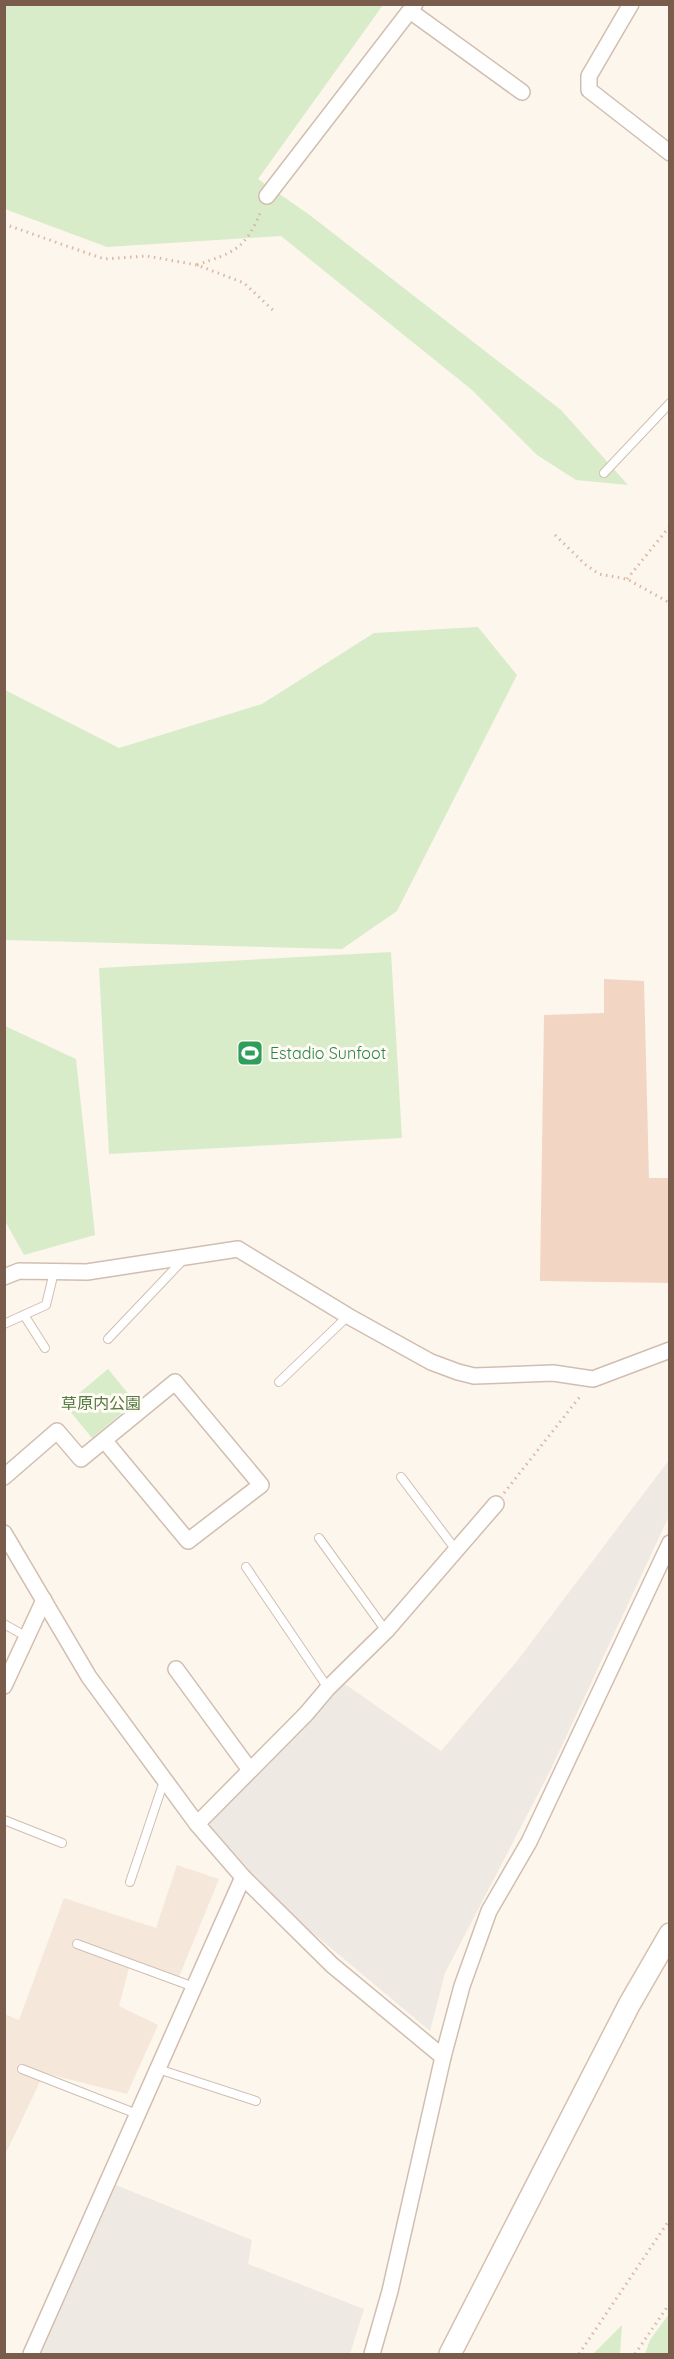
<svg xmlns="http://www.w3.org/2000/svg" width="674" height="2359" font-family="Quicksand,'Noto Sans JP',sans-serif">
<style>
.residential{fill:#f5e8da}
.industrial{fill:#efe9e4}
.green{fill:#d8ecc9}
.building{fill:#f3d5c3}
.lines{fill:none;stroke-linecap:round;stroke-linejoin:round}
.lane-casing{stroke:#d1beb0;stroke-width:10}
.street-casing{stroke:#d1beb0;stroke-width:18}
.secondary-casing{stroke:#d6c0b0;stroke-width:24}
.path{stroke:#d9b8a5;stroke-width:3;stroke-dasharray:1.5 4.5;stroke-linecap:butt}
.lane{stroke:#fff;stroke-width:8}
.street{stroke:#fff;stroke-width:15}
.secondary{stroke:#fff;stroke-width:21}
.labels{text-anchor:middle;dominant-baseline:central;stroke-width:6;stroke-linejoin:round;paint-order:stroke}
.leisure-label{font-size:16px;fill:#27864d;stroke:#fffaf3;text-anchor:start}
.park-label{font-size:16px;fill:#537a41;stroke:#fffaf3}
</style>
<rect width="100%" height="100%" fill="#fdf6ec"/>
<!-- residential -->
<polygon class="residential" points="177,1865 219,1879 176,1984 130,1964 119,2006 158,2025 127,2094 44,2073 7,2151 4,2150 4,2014 19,2020 64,1898 156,1928"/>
<!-- industrial -->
<g class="industrial">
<polygon points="669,1460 669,1516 551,1769 445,1973 430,2031 283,1908 208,1823 342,1682 441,1751 517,1661"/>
<polygon points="116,2185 252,2240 248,2264 364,2309 350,2354 41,2354"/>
</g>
<!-- green -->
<g class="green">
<polygon points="4,5 383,5 258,179 311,216 561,410 628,485 576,480 537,455 472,390 281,236 107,247 5,209"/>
<polygon points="478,627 517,675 397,911 342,949 5,940 5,690 119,748 262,704 374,633"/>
<polygon points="391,952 402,1138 109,1154 99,968"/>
<polygon points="5,1026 76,1059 95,1235 24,1255 5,1221"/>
<polygon points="108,1369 135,1402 92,1438 65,1405"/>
<polygon points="669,2314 669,2354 645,2354 650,2340"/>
<polygon points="622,2325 620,2354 593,2354"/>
</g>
<!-- building -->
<polygon class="building" points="604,979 644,981 649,1178 670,1178 670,1283 540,1281 544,1015 604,1013"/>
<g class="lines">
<defs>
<g id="lane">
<polyline points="604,473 670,403"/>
<polyline points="24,1315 45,1348"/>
<polyline points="4,1324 46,1305 54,1272"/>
<polyline points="108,1339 183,1260"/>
<polyline points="279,1382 348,1316"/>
<polyline points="401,1477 456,1550"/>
<polyline points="319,1538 386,1631"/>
<polyline points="246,1567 328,1688"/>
<polyline points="4,1624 27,1637"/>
<polyline points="4,1820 62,1843"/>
<polyline points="130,1882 164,1781"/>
<polyline points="77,1944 194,1987"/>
<polyline points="22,2069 137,2114"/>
<polyline points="158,2069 256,2101"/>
</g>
<g id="street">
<polyline points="631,4 589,76 589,90 670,153"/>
<polyline points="410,11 522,92"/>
<polyline points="267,196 415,4"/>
<polyline points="4,1277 19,1271 87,1272 238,1249 348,1316 431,1362 458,1372 474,1376 553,1373 593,1379 670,1350"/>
<polyline points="4,1477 57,1431 81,1459 175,1382 261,1485 188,1541 104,1440"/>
<polyline points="4,1533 89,1677 197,1824 243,1877 332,1965 443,2057"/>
<polyline points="176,1669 250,1770"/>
<polyline points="4,1686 44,1600"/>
<polyline points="197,1824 306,1714 328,1688 386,1631 496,1504"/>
<polyline points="31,2354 243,1877"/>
<polyline points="372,2354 390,2291 443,2057 462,1986 489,1911 529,1842 670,1543"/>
</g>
<polyline id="secondary" points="450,2354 629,2005 670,1934"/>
</defs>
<!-- lane casing -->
<use href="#lane" class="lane-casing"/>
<!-- street casing -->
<use href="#street" class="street-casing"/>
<!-- secondary casing -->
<use href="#secondary" class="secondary-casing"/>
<!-- path -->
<g class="path">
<polyline points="4,224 104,259 147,256 197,265 244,283 275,312"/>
<path d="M 197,265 C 234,252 245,250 261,211"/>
<polyline points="555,535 586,565 599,574 627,579 670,603"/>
<polyline points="627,579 670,526"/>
<polyline points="504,1493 582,1394"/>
<polyline points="579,2354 670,2219"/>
<polyline points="635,2354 670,2303"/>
</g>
<!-- lane -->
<use href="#lane" class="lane"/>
<!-- street -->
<use href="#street" class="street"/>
<!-- secondary -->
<use href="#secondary" class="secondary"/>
</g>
<!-- icons -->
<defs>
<symbol id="stadium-square" viewBox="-11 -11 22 22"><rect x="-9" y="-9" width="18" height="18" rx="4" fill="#2e9e5b" stroke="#fffaf3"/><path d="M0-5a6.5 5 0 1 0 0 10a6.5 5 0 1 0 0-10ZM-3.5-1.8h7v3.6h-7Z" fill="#fff"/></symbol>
</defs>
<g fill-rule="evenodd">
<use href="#stadium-square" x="235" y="1038" width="30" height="30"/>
</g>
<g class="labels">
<!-- leisure labels -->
<g class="leisure-label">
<text x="270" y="1053">Estadio Sunfoot</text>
</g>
<!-- park labels -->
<g class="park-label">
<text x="101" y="1403">草原内公園</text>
</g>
</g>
<!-- border -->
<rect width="674" height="2359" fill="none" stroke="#7a5c4d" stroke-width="12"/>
</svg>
